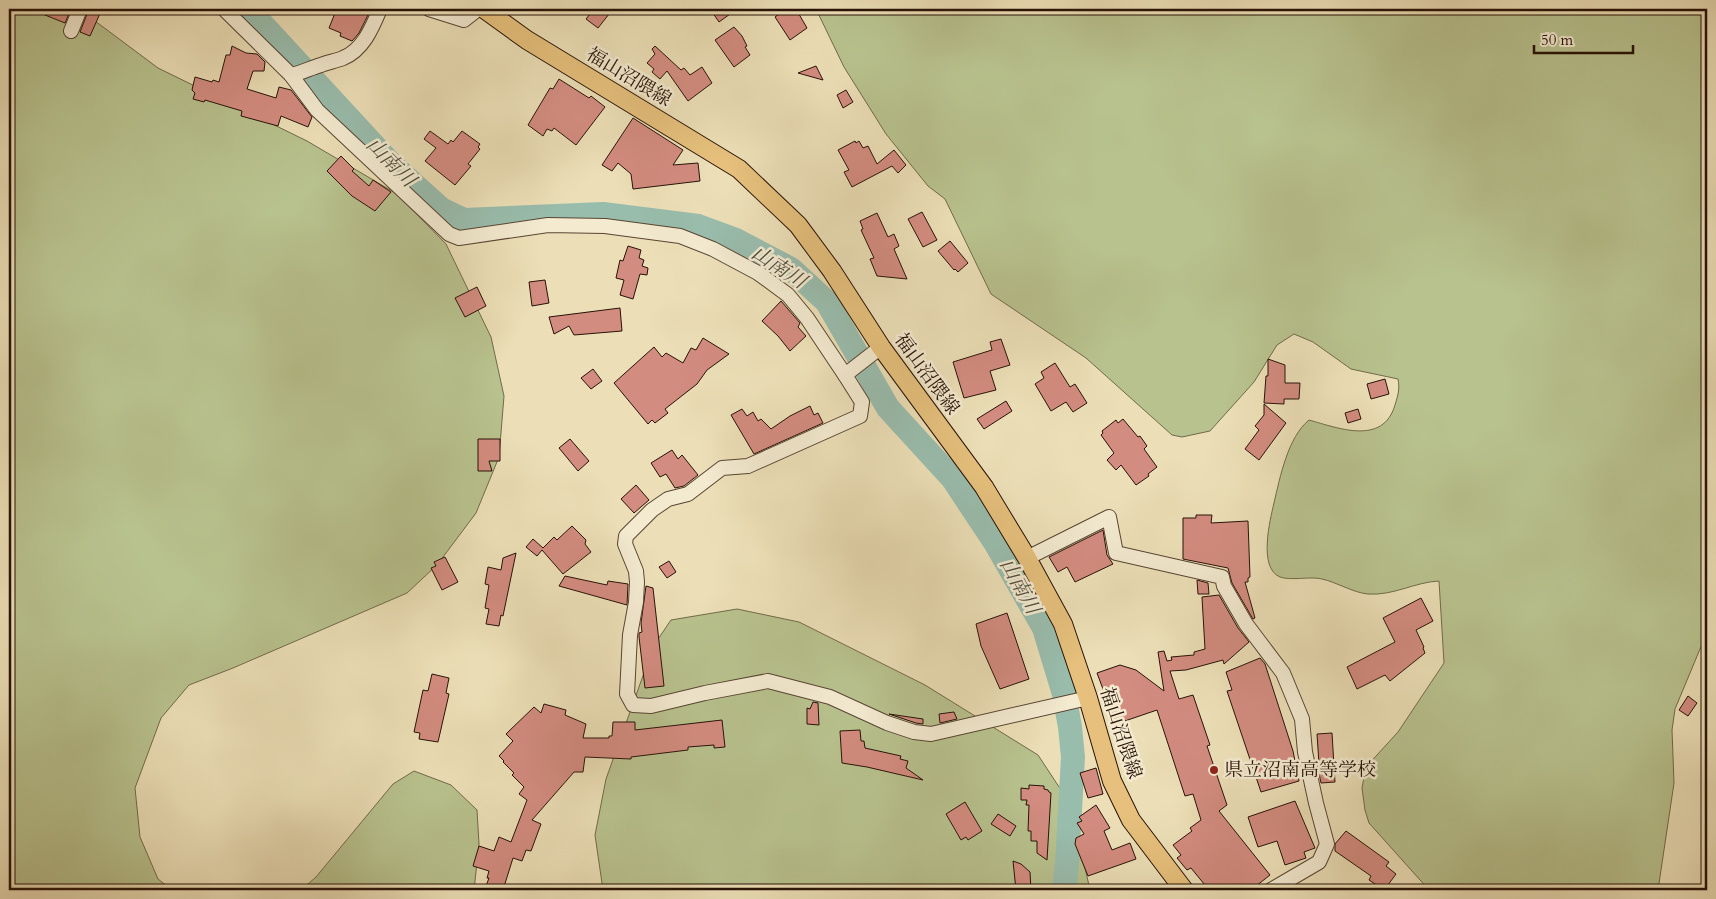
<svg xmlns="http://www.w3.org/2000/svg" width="1716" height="899" font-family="Cardo,'Noto Serif JP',serif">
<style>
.green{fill:#b8c28e;stroke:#706a4a}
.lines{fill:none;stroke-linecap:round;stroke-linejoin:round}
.river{stroke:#99bdad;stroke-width:24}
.building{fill:#d38c80;stroke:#271207}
.minor-casing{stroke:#584533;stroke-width:16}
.major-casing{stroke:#271207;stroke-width:20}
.minor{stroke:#f3ead0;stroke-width:14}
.major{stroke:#e6c07c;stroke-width:18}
.poi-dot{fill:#8f2418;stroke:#f3ead0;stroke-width:2}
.labels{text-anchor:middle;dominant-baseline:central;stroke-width:5;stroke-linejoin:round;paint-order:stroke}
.street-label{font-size:19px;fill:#271207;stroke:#f3ead0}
.poi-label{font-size:19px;fill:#271207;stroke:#f3ead0;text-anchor:start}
.water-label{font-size:20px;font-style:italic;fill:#4f4e41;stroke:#f3ead0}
</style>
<rect width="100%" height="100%" fill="#ecdfb7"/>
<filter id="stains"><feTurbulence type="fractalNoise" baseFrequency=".004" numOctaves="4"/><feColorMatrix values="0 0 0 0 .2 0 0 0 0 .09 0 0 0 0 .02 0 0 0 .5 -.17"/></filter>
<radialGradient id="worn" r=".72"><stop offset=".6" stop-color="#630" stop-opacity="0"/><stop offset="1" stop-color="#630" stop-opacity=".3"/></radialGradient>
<!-- green -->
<g class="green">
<polygon points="9,9 79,9 158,68 307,141 397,194 446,244 491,337 504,396 499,457 476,513 437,565 407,593 233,668 189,685 161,718 135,788 140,837 158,879 172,890 9,890"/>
<path d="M 816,9 L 1707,9 L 1707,636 L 1700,649 L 1675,709 L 1672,730 L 1674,783 L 1658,890 L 1429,890 L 1369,823 L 1365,810 L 1362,788 L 1366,767 L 1398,732 L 1444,663 L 1439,581 C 1415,582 1393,596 1368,594 C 1354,593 1336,582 1322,579 C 1310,576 1291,581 1280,577 C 1258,568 1270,520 1274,503 C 1280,477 1288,437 1309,420 C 1338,428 1383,446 1395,405 C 1398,395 1400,389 1398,379 L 1351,369 L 1313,342 L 1294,334 L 1277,345 L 1254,382 L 1210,431 L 1182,437 L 1172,435 L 1086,358 L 991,294 L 945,199 L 928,186 L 886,134 L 844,67 Z"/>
<polygon points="737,609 799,622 925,685 1038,755 1071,805 1090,890 603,890 595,835 606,779 654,645 671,620"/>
<polygon points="414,771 451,785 477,810 479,844 474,890 301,890 316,877 393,784"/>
</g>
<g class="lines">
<!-- river -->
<polyline class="river" points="248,9 390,163 441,209 464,220 603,214 698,226 736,240 791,269 827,302 888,408 953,479 996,544 1044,628 1064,694 1070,727 1073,757 1067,864 1064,890"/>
</g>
<!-- building -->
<g class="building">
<polygon points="30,9 71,9 65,23"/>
<polygon points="89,9 102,9 90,36 80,32"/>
<polygon points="341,9 371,9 359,33 352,41 340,36 341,33 329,28 335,13 339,14"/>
<polygon points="594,9 613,9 598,28 586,19"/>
<polygon points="710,9 737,9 719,22"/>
<polygon points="776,9 796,9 807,28 790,40 775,17 779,14"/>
<polygon points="734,27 742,36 747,46 745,47 750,55 734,67 715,40"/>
<polygon points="232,46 246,53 257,54 265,62 264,71 253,71 247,89 276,98 279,87 291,90 312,117 308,127 281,116 278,126 241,116 242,111 205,100 204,102 193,99 195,93 192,90 195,77 212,82 213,80 219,82 226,55 230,55"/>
<polygon points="655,46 681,70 684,68 690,75 702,67 712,83 688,101 667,71 660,79 652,72 654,69 647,63 655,54 652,49"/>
<polygon points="816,66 823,80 798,73"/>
<polygon points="559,79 589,98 591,96 605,107 576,145 554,128 552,131 547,129 543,136 528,125 550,88 553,89"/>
<polygon points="846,90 853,102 843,108 837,95"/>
<polygon points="633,118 683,150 673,165 698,163 700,181 633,189 631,174 618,163 612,171 602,165"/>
<polygon points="430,131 448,144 451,140 453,142 462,131 480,144 478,147 480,149 468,164 471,166 455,185 425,161 436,148 424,139"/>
<polygon points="855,141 856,143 859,141 863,148 868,146 877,164 894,150 906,165 898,173 892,166 852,187 844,172 849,170 838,150"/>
<polygon points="341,156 354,169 352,171 369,186 373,180 391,192 375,211 352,196 327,171"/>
<polygon points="922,212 937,240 923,247 908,219"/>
<polygon points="877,213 888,237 894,234 899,246 894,249 907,279 877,276 870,259 874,258 861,230 863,229 860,221"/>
<polygon points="950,241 968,263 958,272 955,269 954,270 938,251"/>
<polygon points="628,246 641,250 639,258 644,260 642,266 648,268 647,275 640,274 633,299 620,295 624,280 616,278 620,260 623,261"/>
<polygon points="545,280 549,303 532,306 529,282"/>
<polygon points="477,287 486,306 465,317 455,298"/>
<polygon points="781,301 800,323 798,327 806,336 790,351 778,336 762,321"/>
<polygon points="620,308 622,331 574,335 569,326 554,334 549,317"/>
<polygon points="703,338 729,354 707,370 697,384 665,409 668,413 655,423 652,420 648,424 614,383 654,347 662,357 666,353 683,363 691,348 696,350"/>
<polygon points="1001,339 1010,365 990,371 996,390 964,398 953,362 992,350 990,342"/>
<polygon points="1268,359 1285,365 1285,383 1300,383 1299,399 1284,399 1284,404 1264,403 1266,376 1268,376"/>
<polygon points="1055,363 1070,387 1075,384 1087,403 1073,412 1066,402 1051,411 1035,384 1044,378 1041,372"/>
<polygon points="593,369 602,381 591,389 581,378"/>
<polygon points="1385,379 1389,394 1371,399 1367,384"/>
<polygon points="1006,401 1012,411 984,429 977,419"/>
<polygon points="1264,404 1286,423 1259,460 1245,449 1259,430 1255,426 1264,415"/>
<polygon points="810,406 814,415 818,413 823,423 754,454 731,415 742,409 747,416 753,412 758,421 761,419 771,429 790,416"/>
<polygon points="1358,409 1361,419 1348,423 1345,413"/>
<polygon points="1123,419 1138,437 1140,436 1147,446 1144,449 1157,467 1148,474 1149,476 1136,485 1121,465 1116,470 1107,460 1114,453 1101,435 1103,433 1102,431 1116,420 1118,423"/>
<polygon points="478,439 500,439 500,461 489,461 492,471 478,471"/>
<polygon points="570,439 589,461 578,471 559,448"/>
<polygon points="672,450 678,459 682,455 698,475 684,486 675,488 666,474 660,477 651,463"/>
<polygon points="636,485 649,500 634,513 621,499"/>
<polygon points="1196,515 1212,515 1211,523 1248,521 1250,577 1248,578 1248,582 1245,582 1255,618 1253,619 1232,583 1228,568 1183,559 1183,518 1196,518"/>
<polygon points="572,526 586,540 585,544 591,552 563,574 542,550 537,556 526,547 533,539 543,548 554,537 557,540"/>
<polygon points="1103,530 1107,555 1113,564 1075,582 1067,567 1058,572 1049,557"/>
<polygon points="516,553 503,616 501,615 499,626 486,624 489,609 485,608 489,585 485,584 488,567 501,570 503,558"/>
<polygon points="445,557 458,582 442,590 431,568 436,566 434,562"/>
<polygon points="669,561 676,572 667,578 659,567"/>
<polygon points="565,576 607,585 608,581 628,584 627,605 559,586"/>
<polygon points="1197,580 1208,583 1209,594 1198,594"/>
<polygon points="646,586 653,588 664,686 645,688 639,637 639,633 642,632 641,623"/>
<polygon points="1219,595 1238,628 1249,642 1224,664 1223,660 1186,670 1170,671 1179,699 1193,695 1210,745 1207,746 1227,805 1219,811 1270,875 1251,890 1209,890 1191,868 1187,870 1177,858 1181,855 1173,845 1192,831 1190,828 1201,820 1193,794 1185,796 1157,710 1116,724 1097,673 1120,665 1136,670 1164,691 1158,652 1164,651 1167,661 1172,660 1171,657 1194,655 1194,652 1205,649 1202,597"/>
<polygon points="1421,598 1433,621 1416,630 1424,647 1423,648 1425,653 1390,681 1385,675 1357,689 1347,667 1395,642 1383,618"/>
<polygon points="1007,613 1029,679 1000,689 981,646 976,624"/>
<polygon points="1260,658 1265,664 1293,751 1299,781 1261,792 1227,691 1232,690 1226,672"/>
<polygon points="432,674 449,678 446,693 449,694 438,742 419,739 420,733 414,732 423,690 428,691"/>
<polygon points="1688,696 1697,703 1688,716 1679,710"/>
<polygon points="813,702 818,703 819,725 807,724 807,708 810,709"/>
<polygon points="544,704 566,710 565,715 586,724 583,738 609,738 609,736 612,736 613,722 635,722 635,730 722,720 725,747 714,748 714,745 688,747 688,750 631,757 631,759 585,757 583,772 574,772 532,820 541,824 531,851 526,850 522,861 513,858 503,890 487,890 488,887 486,886 489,878 487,878 489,871 473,866 479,846 494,851 499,837 511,842 527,800 519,794 524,787 512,775 514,773 503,762 504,761 499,756 513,741 506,734 508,732 534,707 541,713"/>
<polygon points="954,712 957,719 940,723 939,714"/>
<polygon points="889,714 923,719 923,724 916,723"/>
<polygon points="860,730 861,741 864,741 865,748 901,756 900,759 908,761 906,768 923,780 867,767 842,763 840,731"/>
<polygon points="1332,733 1335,782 1321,783 1317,764 1319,764 1317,734"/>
<polygon points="1096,768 1103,794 1088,798 1080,773"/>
<polygon points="1029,785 1044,786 1044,789 1048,790 1049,792 1051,793 1047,860 1037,853 1037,841 1031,841 1031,831 1028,831 1029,805 1026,805 1027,800 1021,800 1021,788 1029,789"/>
<polygon points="1295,801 1315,848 1304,852 1306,858 1285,865 1277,841 1258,847 1248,817"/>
<polygon points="965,802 982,831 968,840 966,837 961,840 946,814"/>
<polygon points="1096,805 1110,828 1104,831 1112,850 1130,843 1136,859 1088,876 1075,844 1076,838 1084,834 1077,823 1082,821 1079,817"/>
<polygon points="998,814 1016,826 1010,836 991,824"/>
<polygon points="1346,831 1389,862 1386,866 1396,874 1385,889 1382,886 1381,888 1369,880 1371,876 1335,851 1335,844"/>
<polygon points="1013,861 1021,864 1030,872 1031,890 1016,890"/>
</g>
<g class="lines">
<defs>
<g id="minor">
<polyline points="224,9 291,75 317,110 449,234 459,238 548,225 605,226 680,236 713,249 758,273 788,295 807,318 845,375"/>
<polyline points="429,9 464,20 478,9"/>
<polyline points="71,31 80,9"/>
<path d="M 291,75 C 302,73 310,68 321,65 C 328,62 336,61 343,58 C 363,50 372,28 380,9"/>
<polyline points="881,347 845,375 862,402 860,416 748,466 722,468 688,494 668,499 652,510 626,536 625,544 636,571 637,582 636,602 630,635 627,694 633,705 651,706 705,693 768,681 830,697 887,723 914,732 931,734 1088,698"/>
<polyline points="1027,558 1109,517 1116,553 1222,577 1224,586 1246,624 1283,673 1302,719 1305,752 1316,803 1327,844 1319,862 1271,890"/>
</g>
<polyline id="major" points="484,9 527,40 739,169 798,225 832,271 881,347 984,487 1027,558 1063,624 1088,698 1112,781 1131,820 1184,890"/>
</defs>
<!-- minor casing -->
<use href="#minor" class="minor-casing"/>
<!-- major casing -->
<use href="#major" class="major-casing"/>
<!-- minor -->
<use href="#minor" class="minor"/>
<!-- major -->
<use href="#major" class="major"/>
</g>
<!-- markers -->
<circle class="poi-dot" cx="1214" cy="770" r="5"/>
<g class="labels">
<!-- street labels -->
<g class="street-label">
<text transform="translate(629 77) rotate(31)">福山沼隈線</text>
<text transform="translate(927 374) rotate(54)">福山沼隈線</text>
<text transform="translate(1121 733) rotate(72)">福山沼隈線</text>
</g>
<!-- poi labels -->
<g class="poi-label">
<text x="1224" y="770">県立沼南高等学校</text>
</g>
<!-- water labels -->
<g class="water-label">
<text transform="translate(391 162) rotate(45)">山南川</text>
<text transform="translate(779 267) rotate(33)">山南川</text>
<text transform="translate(1020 586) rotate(61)">山南川</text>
</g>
</g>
<!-- margin -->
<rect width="1716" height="899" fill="none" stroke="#ecdfb7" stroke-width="30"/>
<rect x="10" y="10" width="1696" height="879" fill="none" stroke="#271207" stroke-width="2.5"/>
<rect x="15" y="15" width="1686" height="869" fill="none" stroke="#271207"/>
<!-- scale -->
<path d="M1534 45v8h99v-8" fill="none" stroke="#271207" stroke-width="2.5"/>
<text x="1541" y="45" font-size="15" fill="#271207" stroke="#f3ead0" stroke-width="4" paint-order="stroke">50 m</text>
<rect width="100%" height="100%" filter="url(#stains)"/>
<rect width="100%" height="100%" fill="url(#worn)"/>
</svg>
